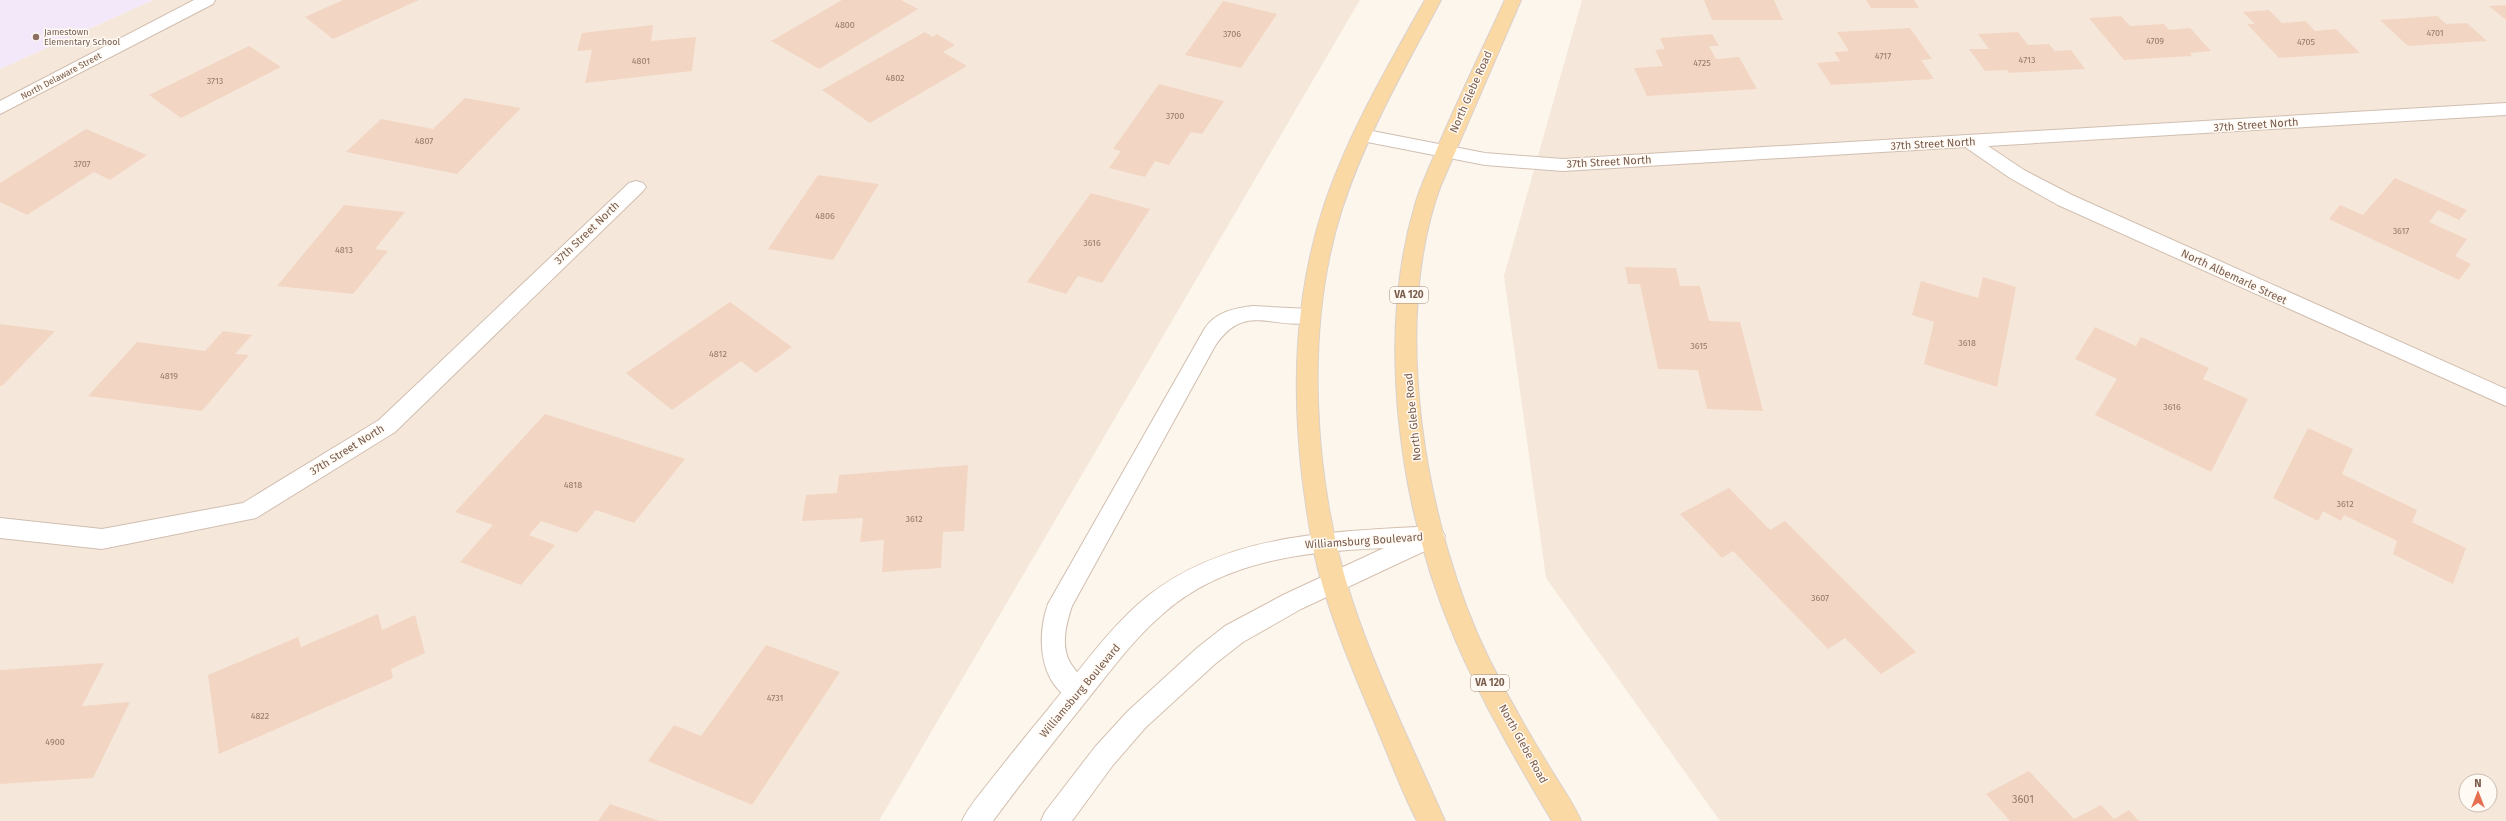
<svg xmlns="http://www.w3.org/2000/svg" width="2506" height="821" font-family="'Fira Sans',sans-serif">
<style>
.residential{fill:#f5e8da;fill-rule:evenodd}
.education{fill:#f3e8fa}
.building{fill:#f3d5c3}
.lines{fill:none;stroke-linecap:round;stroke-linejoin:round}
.street-casing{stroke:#d1beb0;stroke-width:2}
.secondary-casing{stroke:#d6c0b0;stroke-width:2}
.primary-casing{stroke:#dad1cd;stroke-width:2}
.street{fill:#fff;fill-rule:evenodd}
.secondary{fill:#fff;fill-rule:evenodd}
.primary{fill:#fbd9a5;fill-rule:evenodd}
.education-dot{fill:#8d6e63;stroke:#fffaf3;stroke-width:1.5}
.labels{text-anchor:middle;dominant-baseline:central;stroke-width:3;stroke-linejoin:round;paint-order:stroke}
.number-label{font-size:9px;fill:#987a6a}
.far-education-label{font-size:9px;fill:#785e54;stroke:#fffaf3;text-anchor:start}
.far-street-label{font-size:9px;fill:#7a5c4d;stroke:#fffaf3}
.shield{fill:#fffaf3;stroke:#a28b7f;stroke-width:1}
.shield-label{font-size:10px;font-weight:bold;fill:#7a5c4d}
.street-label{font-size:11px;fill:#7a5c4d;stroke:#fffaf3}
.near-number-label{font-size:11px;fill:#987a6a}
</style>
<rect width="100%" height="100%" fill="#fdf6ec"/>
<!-- residential -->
<g class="residential">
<polygon points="153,0 1360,0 879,821 0,821 0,69"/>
<path d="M 1582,0 L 2506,0 L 2506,821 L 1720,821 L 1546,578 L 1504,276 ZM 2466,781 L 2490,781 L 2490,805 L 2466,805 Z"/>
</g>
<!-- education -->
<polygon class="education" points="0,0 153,0 0,69"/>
<!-- building -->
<g class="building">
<polygon points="343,0 419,0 333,39 305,17"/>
<polygon points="842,0 901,0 918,9 819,69 771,41"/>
<polygon points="1704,0 1774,0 1783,20 1712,20"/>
<polygon points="1866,0 1914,0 1919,8 1871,8"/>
<polygon points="1223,1 1277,14 1241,68 1185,55"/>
<polygon points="2506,5 2506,20 2489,6"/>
<polygon points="2269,10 2282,23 2306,21 2315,31 2336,29 2360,53 2279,58 2247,24 2255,24 2243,12"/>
<polygon points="2121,16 2130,26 2164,24 2169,30 2190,28 2211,51 2190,53 2192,56 2124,60 2089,18"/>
<polygon points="2437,16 2446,24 2467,23 2487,41 2408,46 2380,20"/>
<polygon points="653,25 651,41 696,37 692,71 585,83 592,50 577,51 582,33"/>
<polygon points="1910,28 1932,59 1921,60 1934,79 1831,85 1817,63 1840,61 1834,52 1849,51 1837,32"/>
<polygon points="925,32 933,37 937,34 955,45 943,52 967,66 870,123 822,90"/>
<polygon points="2018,32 2028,45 2049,44 2055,51 2071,50 2085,69 2009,73 2007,70 1985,71 1969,49 1989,49 1978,34"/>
<polygon points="1712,34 1719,46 1709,46 1716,59 1739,57 1757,89 1647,96 1634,68 1663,66 1655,50 1665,49 1660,38"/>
<polygon points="249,46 281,67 181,118 149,95"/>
<polygon points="1159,84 1224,101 1202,134 1191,132 1169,165 1155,161 1145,177 1109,168 1121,151 1113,149"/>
<polygon points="465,98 521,108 457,174 346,152 381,119 433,129"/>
<polygon points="86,129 147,155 110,180 94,172 27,215 0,202 0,183"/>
<polygon points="818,175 879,184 833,260 768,249"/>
<polygon points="2395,178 2467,210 2459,220 2438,210 2429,222 2467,239 2455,256 2471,264 2459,280 2329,219 2340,205 2363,215"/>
<polygon points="1091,193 1150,209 1102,283 1078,276 1066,294 1027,282"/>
<polygon points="344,205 405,212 375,249 388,251 353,294 277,286"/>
<polygon points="1625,267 1676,268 1680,286 1700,286 1709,321 1740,322 1763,411 1707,409 1698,370 1658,369 1640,284 1628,284"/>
<polygon points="1983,277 2016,287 1997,387 1924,364 1934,322 1912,315 1921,281 1978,298"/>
<polygon points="730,302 792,347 756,373 741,361 672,410 626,373"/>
<polygon points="0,324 55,331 2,386 0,386"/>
<polygon points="2095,327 2136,346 2141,337 2209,368 2203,379 2248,399 2211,472 2095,415 2117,379 2075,359"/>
<polygon points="223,331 252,335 235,354 249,355 202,411 88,396 137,342 205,351"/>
<polygon points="545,414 685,459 634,523 596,510 577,533 541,521 529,535 555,545 521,585 460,562 493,525 455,512"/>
<polygon points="2308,428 2353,449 2342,474 2417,510 2412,522 2466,548 2453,584 2393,554 2397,541 2344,515 2341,521 2323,511 2318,521 2273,498"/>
<polygon points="968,465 964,531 943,532 941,568 882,572 884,540 860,542 863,518 802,521 806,495 837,493 839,475"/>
<polygon points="1729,488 1770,530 1785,521 1916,652 1881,674 1845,638 1828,649 1733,551 1722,558 1680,514"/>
<polygon points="378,614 382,630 415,615 425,653 391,669 393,678 219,754 208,675 298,637 301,647"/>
<polygon points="766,645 840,672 752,805 648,761 674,725 701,736"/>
<polygon points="104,663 82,706 130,702 93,778 0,784 0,670"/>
<polygon points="2029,771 2074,819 2101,805 2114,819 2129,810 2139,821 2010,821 1986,794"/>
<polygon points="610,804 659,821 598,821"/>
</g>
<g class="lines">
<defs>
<g id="street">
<polygon points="194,0 215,0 213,4 0,114 0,101"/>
<polygon points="2506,103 2506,115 1988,146 2024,170 2072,195 2506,389 2506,406 2058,205 2010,178 1965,147 1563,171 1485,165 1362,141 1356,139 1353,135 1356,131 1362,129 1485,153 1563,159"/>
<polygon points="636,181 643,183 646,187 643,191 395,432 256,518 102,549 0,538 0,518 102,529 243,503 379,420 629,183"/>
<path d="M 1253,306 L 1309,309 L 1316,311 L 1319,316 L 1316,321 C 1276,333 1246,299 1215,346 L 1072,606 C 1066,624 1060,647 1071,664 C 1077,674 1087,680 1092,691 L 1088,699 L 1079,703 C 1039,688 1036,639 1048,604 L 1205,328 C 1216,312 1235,308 1253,306 Z"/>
</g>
<path id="secondary" d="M 1433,526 L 1441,529 L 1445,536 L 1441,543 L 1431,546 L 1429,549 L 1301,609 L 1243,642 L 1215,664 L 1146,727 L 1113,765 L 1072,821 L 1041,821 L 1045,812 L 1095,747 L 1128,711 L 1197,648 L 1225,626 L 1283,595 L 1384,548 C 1308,551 1225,560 1165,612 C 1135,637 1112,669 1087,700 C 1055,740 1023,780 993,821 L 962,821 C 969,806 980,794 990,781 C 1009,757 1029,732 1049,708 C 1080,670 1110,626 1149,595 C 1231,532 1335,532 1433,526 Z"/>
<g id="primary">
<path d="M 1425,0 L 1441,0 C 1405,68 1366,135 1342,209 C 1304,327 1313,482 1352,600 C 1377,676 1413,748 1445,821 L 1417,821 C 1400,788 1388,754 1374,721 C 1353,671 1332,622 1318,569 C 1310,538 1306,507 1302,475 C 1292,385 1295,298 1322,212 C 1346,137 1387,68 1425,0 Z"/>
<path d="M 1505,0 L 1521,0 L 1441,185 C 1389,323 1426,530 1489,659 C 1507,695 1526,729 1547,763 C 1558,782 1572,800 1581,821 L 1552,821 C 1517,762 1482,702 1455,639 C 1400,511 1375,340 1415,205 C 1421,184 1431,164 1439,144 C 1460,95 1483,48 1505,0 Z"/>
</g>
</defs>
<!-- street casing -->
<use href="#street" class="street-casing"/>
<!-- secondary casing -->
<use href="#secondary" class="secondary-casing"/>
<!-- primary casing -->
<use href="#primary" class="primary-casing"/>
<!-- street -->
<use href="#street" class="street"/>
<!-- secondary -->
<use href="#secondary" class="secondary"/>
<!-- primary -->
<use href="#primary" class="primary"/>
</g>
<!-- markers -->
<circle class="education-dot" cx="36" cy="37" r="4"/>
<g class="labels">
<!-- number labels -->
<g class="number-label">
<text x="845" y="25">4800</text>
<text x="2435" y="33">4701</text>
<text x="1232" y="34">3706</text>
<text x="2155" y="41">4709</text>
<text x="2306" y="42">4705</text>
<text x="1883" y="56">4717</text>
<text x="2027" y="60">4713</text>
<text x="641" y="61">4801</text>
<text x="1702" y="63">4725</text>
<text x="895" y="78">4802</text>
<text x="215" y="81">3713</text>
<text x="1175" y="116">3700</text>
<text x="424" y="141">4807</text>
<text x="82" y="164">3707</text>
<text x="825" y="216">4806</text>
<text x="2401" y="231">3617</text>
<text x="1092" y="243">3616</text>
<text x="344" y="250">4813</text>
<text x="1967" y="343">3618</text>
<text x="1699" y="346">3615</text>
<text x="718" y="354">4812</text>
<text x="169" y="376">4819</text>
<text x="2172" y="407">3616</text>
<text x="573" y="485">4818</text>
<text x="2345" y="504">3612</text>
<text x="914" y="519">3612</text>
<text x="1820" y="598">3607</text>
<text x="775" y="698">4731</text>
<text x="260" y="716">4822</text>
<text x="55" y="742">4900</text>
</g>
<!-- far-education labels -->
<g class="far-education-label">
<text x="44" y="32">Jamestown<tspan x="44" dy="10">Elementary School</tspan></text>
</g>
<!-- far-street labels -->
<g class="far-street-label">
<text transform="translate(61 76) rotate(-28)">North Delaware Street</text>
</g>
<!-- shield labels -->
<g class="shield">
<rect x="1390" y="287" width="38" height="16" rx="3"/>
<rect x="1471" y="675" width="38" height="16" rx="3"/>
</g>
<g class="shield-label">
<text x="1409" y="295">VA 120</text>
<text x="1490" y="683">VA 120</text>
</g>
<!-- street labels -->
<g class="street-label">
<text transform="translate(1471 92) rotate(-66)">North Glebe Road</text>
<text transform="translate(2256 125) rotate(-4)">37th Street North</text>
<text transform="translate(1933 144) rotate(-3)">37th Street North</text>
<text transform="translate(1609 162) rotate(-3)">37th Street North</text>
<text transform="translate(587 233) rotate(-44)">37th Street North</text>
<text transform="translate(2234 277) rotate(25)">North Albemarle Street</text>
<text transform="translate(1413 417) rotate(-96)">North Glebe Road</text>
<text transform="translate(347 450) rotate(-32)">37th Street North</text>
<text transform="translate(1364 541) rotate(-4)">Williamsburg Boulevard</text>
<text transform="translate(1080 691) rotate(-50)">Williamsburg Boulevard</text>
<text transform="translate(1523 744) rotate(61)">North Glebe Road</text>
</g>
<!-- near-number labels -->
<g class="near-number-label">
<text x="2023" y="799">3601</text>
</g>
</g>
<!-- north arrow -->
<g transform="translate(2478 793)"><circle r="19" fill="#fffaf3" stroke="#cabbb1"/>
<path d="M0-3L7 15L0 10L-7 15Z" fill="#e76f51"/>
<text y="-6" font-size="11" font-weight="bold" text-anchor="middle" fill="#7a5c4d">N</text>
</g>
</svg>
